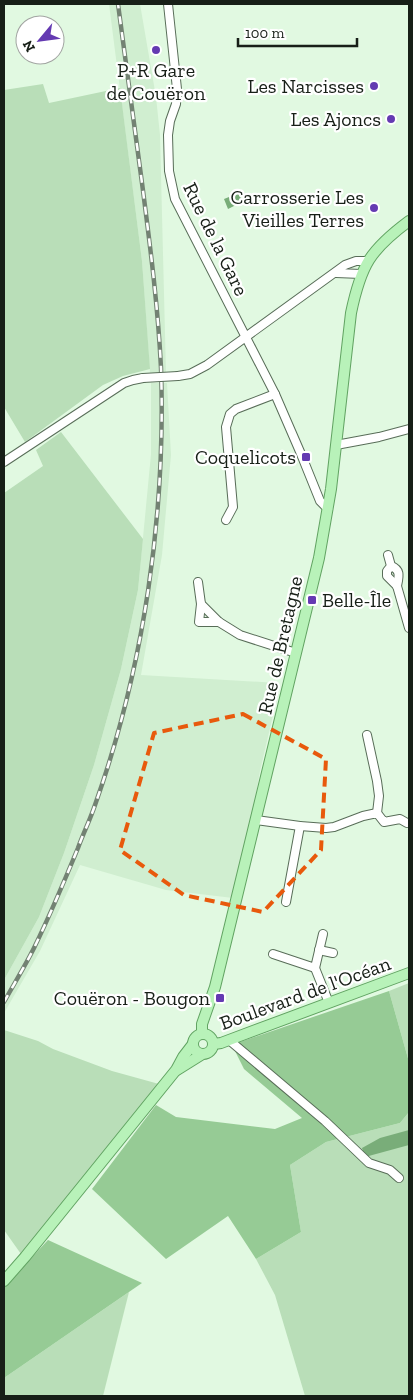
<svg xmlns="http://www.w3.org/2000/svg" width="413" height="1400" font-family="'Zilla Slab',serif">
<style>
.built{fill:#d0eed0}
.green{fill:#b9deb8}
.forest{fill:#96cb95}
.water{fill:#79ad79}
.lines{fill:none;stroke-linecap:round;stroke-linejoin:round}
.minor-casing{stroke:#586d58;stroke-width:10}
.major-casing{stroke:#61a362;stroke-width:12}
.minor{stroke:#fff;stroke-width:8}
.major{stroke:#b8f2b9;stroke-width:10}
.rail-casing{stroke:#738273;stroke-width:4.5}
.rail{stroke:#fff;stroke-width:2.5;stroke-dasharray:8;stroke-linecap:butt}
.minor-bridge-casing{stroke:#586d58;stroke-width:10;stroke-linecap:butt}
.minor-bridge{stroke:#fff;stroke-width:8}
.marked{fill:none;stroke:#e8590c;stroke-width:4;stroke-dasharray:10 6;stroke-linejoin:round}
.poi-dot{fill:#643ab2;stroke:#fff;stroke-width:2}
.labels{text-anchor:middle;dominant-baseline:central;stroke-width:4.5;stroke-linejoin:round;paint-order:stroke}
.poi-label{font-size:20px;fill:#171f17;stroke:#fff;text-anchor:end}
.street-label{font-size:20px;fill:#171f17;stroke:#fff}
</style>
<rect width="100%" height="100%" fill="#e1f9e1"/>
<!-- built -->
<g class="built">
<polygon points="109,4 140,4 156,97 160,135 166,373 150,373 142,261"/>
<polygon points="151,383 167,383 171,455 162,555 141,675 278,683 278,694 260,771 252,818 233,898 166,890 80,865 40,951 4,1013 4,980 39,917 64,853 94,765 121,669 138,590 151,454"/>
</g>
<!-- green -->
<g class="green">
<polygon points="43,84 49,103 120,88 142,261 150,369 123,376 103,385 25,442 4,407 4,90"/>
<polygon points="61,432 143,539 138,590 121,669 94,765 64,853 39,917 4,980 4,493 43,466 36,450"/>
<polygon points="409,983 409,1062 389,991"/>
<polygon points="4,1030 38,1041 53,1049 112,1071 159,1084 148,1099 21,1254 4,1230"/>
<polygon points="409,1112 409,1396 305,1396 275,1295 256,1259 301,1232 290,1165 326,1142 400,1123"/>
<polygon points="129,1292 103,1396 4,1396 4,1378"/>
</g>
<!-- forest -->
<g class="forest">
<polygon points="389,991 409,1062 409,1112 400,1123 326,1142 290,1165 301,1232 256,1259 228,1216 166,1259 92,1189 156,1105 176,1117 275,1129 302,1118 244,1069 235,1051 237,1043"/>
<polygon points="48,1240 142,1283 4,1378 4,1287"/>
</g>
<!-- water -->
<g class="water">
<polygon points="239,193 242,202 228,209 224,199"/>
<polygon points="409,1130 409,1145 365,1157 362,1148 380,1138"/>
</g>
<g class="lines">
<defs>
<g id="minor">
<polyline points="168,4 177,89 176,104 170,121 168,135 169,171 175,199 275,394 301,454 320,501 328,509"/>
<polyline points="336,273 361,274"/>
<polyline points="178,376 190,374 207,365 345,265 356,261 368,261"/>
<polyline points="336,445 379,437 409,429"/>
<polyline points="4,462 124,383 133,380 143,378"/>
<polyline points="226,520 233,507 226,427 230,414 236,409 275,394"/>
<polyline points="388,555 391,566 387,571 387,576 397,586 409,628"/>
<path d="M 391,566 C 401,570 399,576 397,586"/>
<polyline points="198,582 201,604 219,622 240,635 296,653"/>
<polyline points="201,604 199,622 219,622"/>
<polyline points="367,735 377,781 379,796 377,813"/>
<polyline points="256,820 300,826 326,828 334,827 363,816 377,813 384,822 400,819 407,823"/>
<polyline points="286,902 300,826"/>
<polyline points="319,950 333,953"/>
<polyline points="273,954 315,968 323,934"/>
<polyline points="315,968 329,1003"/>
<polyline points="229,1040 325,1121 369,1163 390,1170 399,1178"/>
</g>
<g id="major">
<circle cx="203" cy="1044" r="10"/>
<path d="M 202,1034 L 202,1024 L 215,987 L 319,558 L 331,489 L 351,313 C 361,265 370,250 409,221"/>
<polyline points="214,1044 221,1043 229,1040 409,973"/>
<polyline points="177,1070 201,1055"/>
<polyline points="4,1281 25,1257 176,1070 183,1057 193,1044"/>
</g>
</defs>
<!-- minor casing -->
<use href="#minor" class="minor-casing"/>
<!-- major casing -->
<use href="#major" class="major-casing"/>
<!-- minor -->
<use href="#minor" class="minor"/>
<!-- major -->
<use href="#major" class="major"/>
<defs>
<path id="rail" d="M 4,1002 C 14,984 25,966 34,948 C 50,915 64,882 78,848 C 83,834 90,820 95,805 C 144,667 166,514 161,368 C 158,306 150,245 142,183 C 134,123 126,64 118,4"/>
</defs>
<!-- rail casing -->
<use href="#rail" class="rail-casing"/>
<!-- rail -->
<use href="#rail" class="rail"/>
<defs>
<polyline id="minor-bridge" points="143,378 178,376"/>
</defs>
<!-- minor-bridge casing -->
<use href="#minor-bridge" class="minor-bridge-casing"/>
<!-- minor-bridge -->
<use href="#minor-bridge" class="minor-bridge"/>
</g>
<!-- marked area -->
<path class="marked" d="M 243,714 L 326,759 L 321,850 L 263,912 L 184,895 L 120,850 L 154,733 Z"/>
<!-- markers -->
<g class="poi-dot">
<circle cx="156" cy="50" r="5"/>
<circle cx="374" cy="86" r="5"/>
<circle cx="391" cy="119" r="5"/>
<circle cx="374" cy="208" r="5"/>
<rect x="301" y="452" width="10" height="10" rx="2.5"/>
<rect x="307" y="595" width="10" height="10" rx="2.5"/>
<rect x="215" y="993" width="10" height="10" rx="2.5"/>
</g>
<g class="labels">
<!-- poi labels -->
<g class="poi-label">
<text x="156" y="70" text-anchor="middle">P+R Gare<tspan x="156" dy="23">de Couëron</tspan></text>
<text x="364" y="86">Les Narcisses</text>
<text x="381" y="119">Les Ajoncs</text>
<text x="364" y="197">Carrosserie Les<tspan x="364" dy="23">Vieilles Terres</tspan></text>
<text x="296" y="457">Coquelicots</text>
<text x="322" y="600" text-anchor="start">Belle-Île</text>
<text x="210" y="998">Couëron - Bougon</text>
</g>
<!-- street labels -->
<g class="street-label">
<text transform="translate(216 239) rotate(64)">Rue de la Gare</text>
<text transform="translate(280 645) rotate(-77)">Rue de Bretagne</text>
<text transform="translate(305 993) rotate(-20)">Boulevard de l'Océan</text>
</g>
</g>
<!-- border -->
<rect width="413" height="1400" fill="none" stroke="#171f17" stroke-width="10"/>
<!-- north arrow -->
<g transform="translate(40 40) rotate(241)"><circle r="24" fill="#ffffff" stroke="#a2a5a2"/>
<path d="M0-4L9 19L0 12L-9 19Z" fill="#643ab2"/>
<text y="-8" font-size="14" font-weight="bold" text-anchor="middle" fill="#171f17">N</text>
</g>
<!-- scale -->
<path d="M238 38v8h119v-8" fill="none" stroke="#171f17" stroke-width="2.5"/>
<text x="245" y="38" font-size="15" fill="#171f17" stroke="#ffffff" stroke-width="4" paint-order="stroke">100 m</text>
</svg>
